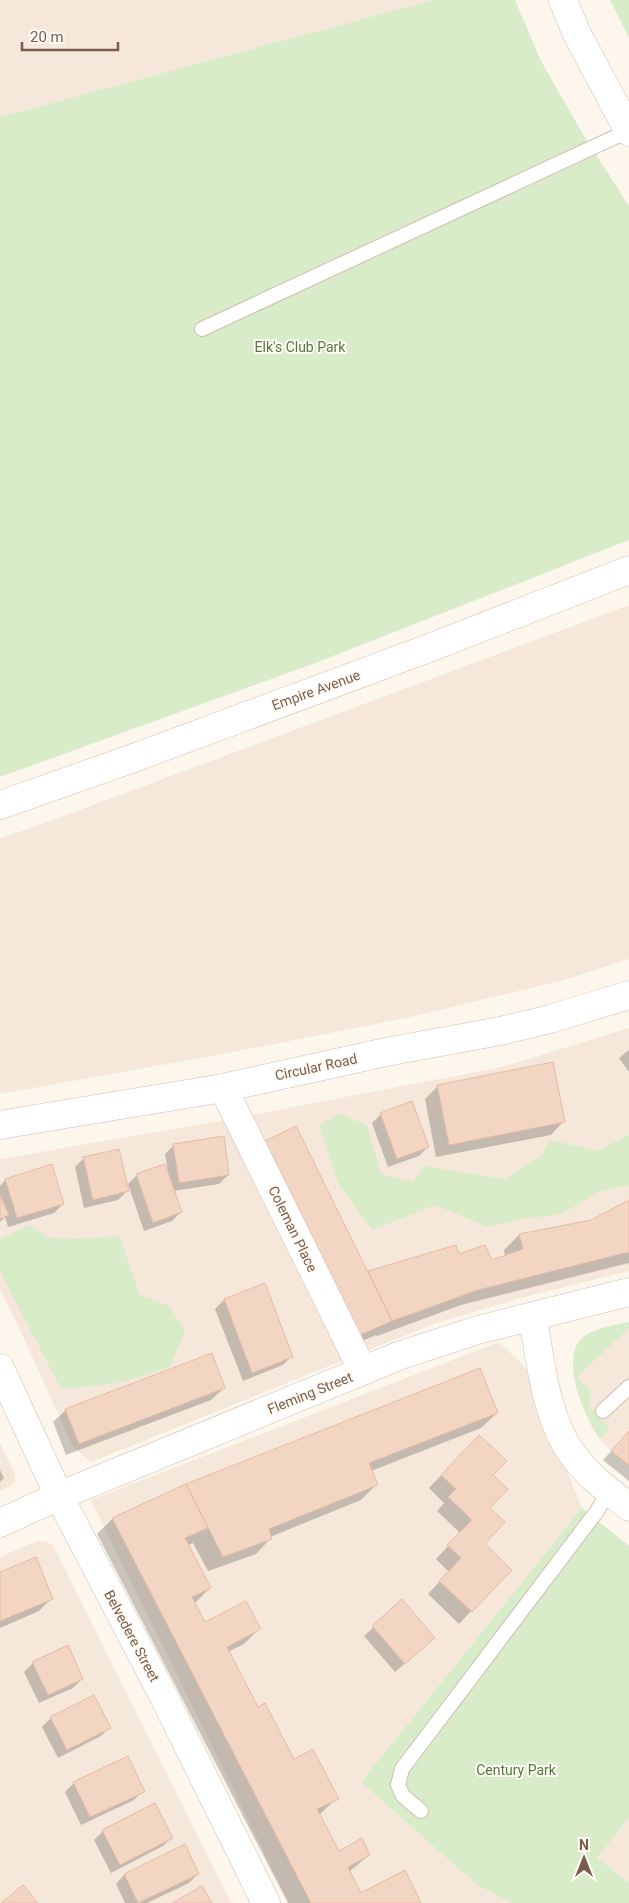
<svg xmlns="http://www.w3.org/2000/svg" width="629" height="1903" font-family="Roboto,sans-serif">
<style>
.residential{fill:#f5e8da}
.green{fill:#d8ecc9}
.shadow{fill:#0003}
.building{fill:#f3d5c3;stroke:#e6bba3}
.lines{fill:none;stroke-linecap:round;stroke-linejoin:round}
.lane-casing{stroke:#d1beb0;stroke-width:16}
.street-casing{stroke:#d1beb0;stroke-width:29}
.secondary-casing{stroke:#d6c0b0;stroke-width:29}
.lane{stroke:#fff;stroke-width:14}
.street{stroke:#fff;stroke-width:28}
.secondary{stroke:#fff;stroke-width:28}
.labels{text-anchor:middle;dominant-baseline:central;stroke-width:4;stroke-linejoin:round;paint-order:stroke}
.park-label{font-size:14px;fill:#537a41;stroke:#fffaf3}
.street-label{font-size:14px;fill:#7a5c4d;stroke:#fffaf3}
</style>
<rect width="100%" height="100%" fill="#fdf6ec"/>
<!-- residential -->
<g class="residential">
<polygon points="0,0 433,0 0,117"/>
<polygon points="629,605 629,959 564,980 406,1018 223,1054 0,1094 0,838 34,827"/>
<polygon points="629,1028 629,1271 513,1300 431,1325 91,1462 73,1447 21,1332 0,1290 0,1159 220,1121 502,1067"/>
<polygon points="629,1322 629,1431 611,1451 600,1439 590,1424 583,1407 576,1388 573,1369 575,1354 576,1346 583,1337 593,1332"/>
<polygon points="499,1342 525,1367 582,1508 361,1782 477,1885 512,1903 289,1903 91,1500"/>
<polygon points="0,1443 15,1474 15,1483 0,1491"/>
<polygon points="37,1541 47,1542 53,1545 231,1903 0,1903 0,1557"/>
<polygon points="629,1818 629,1882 597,1858"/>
</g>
<!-- green -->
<g class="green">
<polygon points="433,0 515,0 541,61 584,136 629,206 629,540 310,665 0,777 0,117"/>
<polygon points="610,0 629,0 629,38"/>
<polygon points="340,1114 367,1125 381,1174 413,1182 423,1166 504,1179 541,1156 550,1140 597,1151 629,1135 629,1185 598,1192 562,1214 516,1220 488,1227 435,1205 372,1230 338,1183 319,1125"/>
<polygon points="30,1225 47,1237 79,1239 119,1236 140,1295 169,1306 185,1330 170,1367 119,1383 61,1389 0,1271 0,1239"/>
<path d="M 629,1322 L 629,1328 L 577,1377 L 591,1392 L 588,1404 L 610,1429 L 600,1439 C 586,1417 559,1361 582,1338 C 593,1328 615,1325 629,1322 Z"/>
<polygon points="582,1508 629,1546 629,1818 597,1858 629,1882 629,1903 512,1903 477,1885 361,1782"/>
</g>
<!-- shadow -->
<g class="shadow">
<polygon points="629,1050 629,1072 619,1058"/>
<polygon points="438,1086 563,1122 551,1135 436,1157 425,1099"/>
<polygon points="381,1114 428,1147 419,1156 388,1167 372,1123"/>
<polygon points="174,1145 228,1175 219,1184 173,1191 181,1212 172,1221 144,1231 128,1184 137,1175 168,1171 165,1154"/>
<polygon points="84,1158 127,1191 118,1200 84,1208 75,1167"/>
<polygon points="51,1166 63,1204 54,1213 8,1227 5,1217 0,1222 0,1186 5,1180"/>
<polygon points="629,1201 629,1263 461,1305 377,1336 376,1335 341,1350 367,1272 455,1247 458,1255 491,1262 505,1257 504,1250 519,1235 592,1221"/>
<polygon points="264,1285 292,1356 283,1365 243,1381 215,1309 224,1300"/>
<polygon points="480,1370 497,1413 481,1428 371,1471 376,1485 361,1500 270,1537 271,1538 256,1554 208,1571 193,1543 188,1545 210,1588 194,1604 204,1624 259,1629 244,1644 228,1652 257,1709 293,1761 337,1798 319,1815 338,1852 369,1855 349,1872 361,1895 420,1903 288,1903 97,1534 112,1519 187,1485"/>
<polygon points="224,1388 211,1400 66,1455 53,1422 66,1410"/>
<polygon points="629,1432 629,1481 603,1460"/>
<polygon points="466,1449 492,1475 488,1508 471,1611 459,1624 428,1594 449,1572 436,1559 460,1533 437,1511 444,1503 429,1488"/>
<polygon points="0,1470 4,1478 0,1482"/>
<polygon points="0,1573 52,1598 39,1611 0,1628"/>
<polygon points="402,1601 425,1647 395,1672 364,1636"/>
<polygon points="33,1663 82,1679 73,1688 39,1703 24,1672"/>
<polygon points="51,1718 109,1728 101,1736 58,1758 42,1727"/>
<polygon points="74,1783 143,1791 134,1800 81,1825 65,1792"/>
<polygon points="103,1831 172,1837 163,1846 111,1873 94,1840"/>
<polygon points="198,1874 189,1883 147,1903 125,1903 116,1884 124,1875"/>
</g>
<!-- building -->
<g class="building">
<polygon points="553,1062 565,1122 449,1145 437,1085"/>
<polygon points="412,1101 429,1147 397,1159 380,1113"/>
<polygon points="296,1126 392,1321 353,1338 259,1144"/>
<polygon points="224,1136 229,1175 179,1183 173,1144"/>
<polygon points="119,1149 129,1191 93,1200 83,1157"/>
<polygon points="52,1164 64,1204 17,1218 5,1179"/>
<polygon points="165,1164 182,1212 153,1223 136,1174"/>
<polygon points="0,1195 9,1215 0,1219"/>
<polygon points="629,1200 629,1252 478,1290 392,1321 368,1271 456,1245 459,1254 485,1245 492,1260 523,1249 519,1234 591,1220"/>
<polygon points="265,1283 293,1357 252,1373 224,1299"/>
<polygon points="212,1353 225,1388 79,1444 65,1409"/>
<polygon points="480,1368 498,1413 369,1463 378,1485 269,1529 272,1539 223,1557 186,1484"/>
<polygon points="629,1431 629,1465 611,1451"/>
<polygon points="479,1435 507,1461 493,1475 508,1489 490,1508 505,1522 485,1544 512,1570 472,1612 439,1581 461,1558 447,1545 472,1520 448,1497 456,1489 441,1475"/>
<polygon points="186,1484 208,1528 185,1538 211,1588 192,1597 205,1622 246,1601 261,1629 227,1647 258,1707 265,1703 294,1759 313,1749 339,1799 317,1809 339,1851 362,1838 370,1855 348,1867 361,1893 405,1870 421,1903 311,1903 112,1518"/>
<polygon points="36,1557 53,1599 0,1621 0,1572"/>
<polygon points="402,1599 435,1638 405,1664 372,1626"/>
<polygon points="68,1645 83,1679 48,1695 32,1662"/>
<polygon points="94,1695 111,1728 67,1750 50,1717"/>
<polygon points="128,1756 145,1792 90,1817 73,1782"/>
<polygon points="155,1803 173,1838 120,1865 102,1830"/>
<polygon points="185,1844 199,1874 138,1903 124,1874"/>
<polygon points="23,1885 38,1903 1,1903"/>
<polygon points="202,1886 212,1903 172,1903"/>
</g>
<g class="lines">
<defs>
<g id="lane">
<polyline points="202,329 628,131"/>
<polyline points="603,1411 629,1387"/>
<polyline points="421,1811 403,1796 398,1785 402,1769 597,1511 609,1491"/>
</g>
<g id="street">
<polyline points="223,1088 363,1371"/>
<polyline points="0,1125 223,1088 386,1052 500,1031 550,1019 629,995"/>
<path d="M 533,1317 C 540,1360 546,1419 573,1455 C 588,1476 609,1491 629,1507"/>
<polyline points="0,1368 59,1496 163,1695 266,1903"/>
<polyline points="0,1523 59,1496 401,1355 478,1330 629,1292"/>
</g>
<g id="secondary">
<polyline points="563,0 576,32 629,132"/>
<polyline points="0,805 131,759 429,648 629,570"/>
</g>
</defs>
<!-- lane casing -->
<use href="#lane" class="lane-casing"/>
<!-- street casing -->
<use href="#street" class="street-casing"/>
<!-- secondary casing -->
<use href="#secondary" class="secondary-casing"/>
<!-- lane -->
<use href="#lane" class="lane"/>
<!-- street -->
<use href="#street" class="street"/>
<!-- secondary -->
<use href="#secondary" class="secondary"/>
</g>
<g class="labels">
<!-- park labels -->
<g class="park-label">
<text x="300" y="347">Elk's Club Park</text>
<text x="516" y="1770">Century Park</text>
</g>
<!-- street labels -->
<g class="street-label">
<text transform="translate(316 690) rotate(-20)">Empire Avenue</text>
<text transform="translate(316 1067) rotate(-12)">Circular Road</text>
<text transform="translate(293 1229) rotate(64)">Coleman Place</text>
<text transform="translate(310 1393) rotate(-22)">Fleming Street</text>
<text transform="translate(132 1636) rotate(62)">Belvedere Street</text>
</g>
</g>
<!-- north arrow -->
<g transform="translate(584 1858)" stroke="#fffaf3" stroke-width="4" paint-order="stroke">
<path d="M0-4L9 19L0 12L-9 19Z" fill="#7a5c4d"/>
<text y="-8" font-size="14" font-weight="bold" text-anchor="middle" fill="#7a5c4d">N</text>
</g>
<!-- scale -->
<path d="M22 42v8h96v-8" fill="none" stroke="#7a5c4d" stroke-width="2.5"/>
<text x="30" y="42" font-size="15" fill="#7a5c4d" stroke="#fffaf3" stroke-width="4" paint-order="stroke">20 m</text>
</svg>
